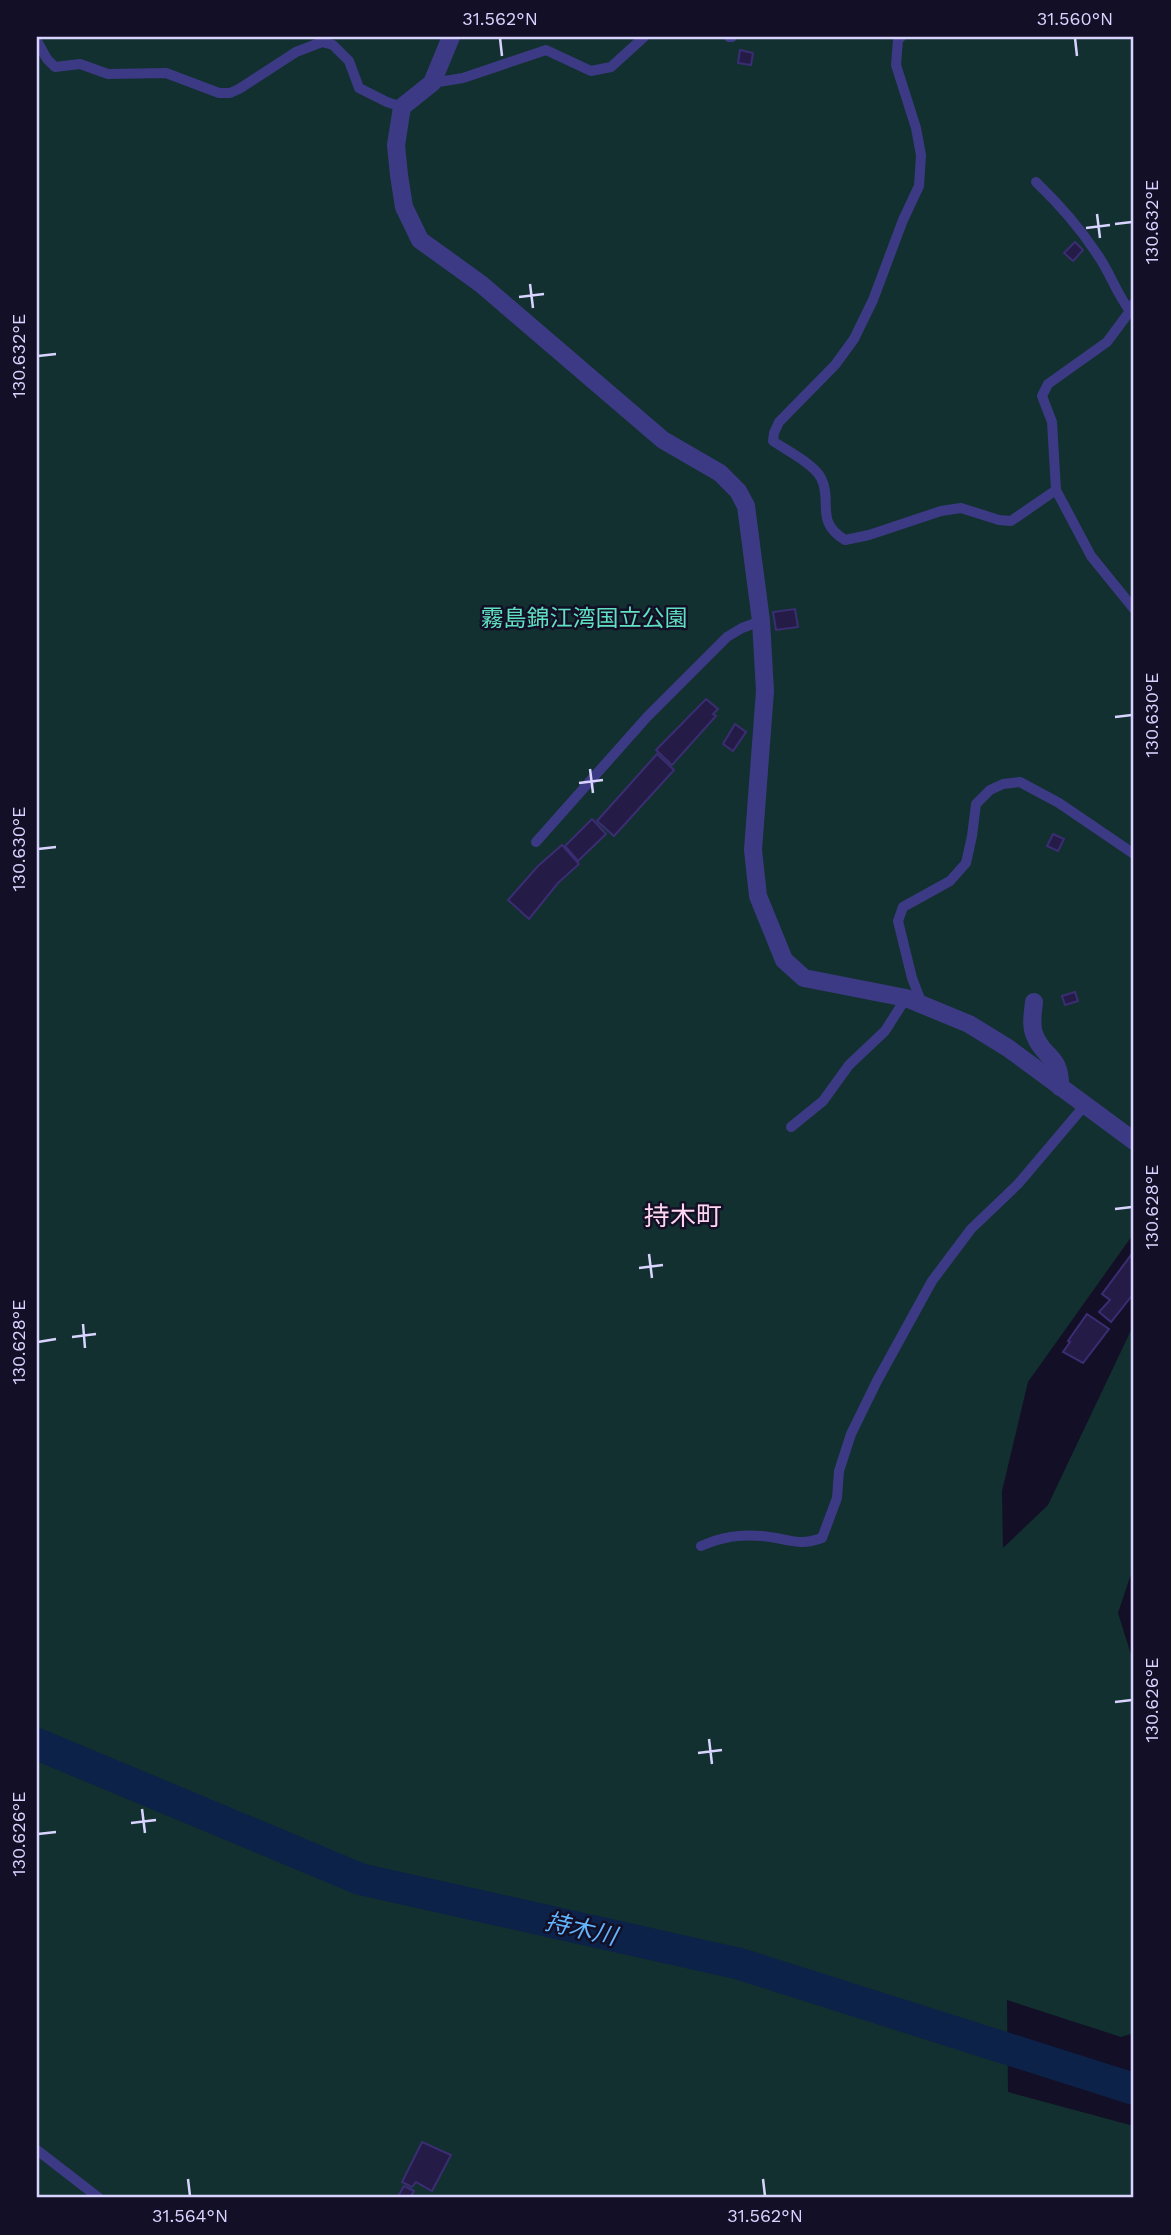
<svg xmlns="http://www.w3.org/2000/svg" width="1171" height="2235" font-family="'Work Sans','Noto Sans JP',sans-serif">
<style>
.green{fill:#12302f}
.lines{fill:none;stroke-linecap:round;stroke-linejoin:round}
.river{stroke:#0c2248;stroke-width:32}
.building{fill:#241b47;stroke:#3b2d73;stroke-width:2}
.service{stroke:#3d3a85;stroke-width:10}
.minor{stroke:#3d3a85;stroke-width:18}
.ticks{fill:none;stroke:#d9d4ff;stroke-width:2.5}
.labels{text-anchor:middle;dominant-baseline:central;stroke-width:5;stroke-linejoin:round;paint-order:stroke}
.park-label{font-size:23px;fill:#5fe0c0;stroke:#130f26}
.water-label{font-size:24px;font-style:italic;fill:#62b6ff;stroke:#130f26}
.quarter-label{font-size:26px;fill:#ffd6f0;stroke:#130f26}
.neatline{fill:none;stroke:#d9d4ff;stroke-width:2.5}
.ticks-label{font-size:18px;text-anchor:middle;fill:#d9d4ff}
</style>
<rect width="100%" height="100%" fill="#130f26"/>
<!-- green -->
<polygon class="green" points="37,37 1134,37 1134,1233 1028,1382 1002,1491 1003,1548 1048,1505 1134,1324 1134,1565 1118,1613 1134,1664 1134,2033 1121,2037 1007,2000 1008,2092 1134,2126 1134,2198 37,2198"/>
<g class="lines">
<!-- river -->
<polyline class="river" points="37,1744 360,1879 740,1964 1134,2089"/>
</g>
<!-- building -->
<g class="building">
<polygon points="740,50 753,53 751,65 738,63"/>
<polygon points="1075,242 1083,250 1073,261 1064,253"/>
<polygon points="795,609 798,627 776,630 773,612"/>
<polygon points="706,699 718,709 713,714 716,716 672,765 656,750"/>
<polygon points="735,724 746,732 733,751 723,744"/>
<polygon points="657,754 674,770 614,836 597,821"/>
<polygon points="592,819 606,834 578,861 565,846"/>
<polygon points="1053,834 1064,839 1058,851 1047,846"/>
<polygon points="562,845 579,864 558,883 529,919 508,900 538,866"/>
<polygon points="1075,992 1078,1001 1065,1005 1062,996"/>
<polygon points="1134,1251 1134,1293 1111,1322 1099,1312 1110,1300 1102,1294"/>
<polygon points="1087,1314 1109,1329 1083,1363 1063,1352 1070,1342 1068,1341"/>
<polygon points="422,2142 451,2155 432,2191 416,2182 412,2187 402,2182"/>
<polygon points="404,2186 414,2191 410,2198 397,2198"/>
</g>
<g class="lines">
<!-- service -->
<g class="service">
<polyline points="729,37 732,37"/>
<path d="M 901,37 L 898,40 L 896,65 L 916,128 L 921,155 L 919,186 L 903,220 L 873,300 L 854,339 L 835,365 L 779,422 L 774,433 L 773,441 C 786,450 814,464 821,478 C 833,501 814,521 845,540 L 869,535 L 941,511 L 961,508 L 999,520 L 1011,521 L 1056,490 L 1091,556 L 1134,609"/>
<polyline points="37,41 47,59 55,67 80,64 108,74 166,73 219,93 230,93 239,89 296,52 322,42 333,45 349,61 359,88 387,102 402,107"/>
<polyline points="432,83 463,78 546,50 591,71 611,67 644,37"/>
<path d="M 1036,182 C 1059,204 1080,228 1097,254 C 1110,272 1116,293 1130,311 L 1134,303"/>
<polyline points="1056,490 1052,422 1042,396 1048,384 1107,342 1130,311 1134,314"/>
<polyline points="536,842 647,717 727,637 742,628 761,621"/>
<polyline points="922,1004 912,978 898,921 903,907 950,881 966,863 972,836 976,804 990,790 1003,784 1020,782 1059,803 1134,854"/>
<polyline points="791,1127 823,1101 849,1065 885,1031 906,998"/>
<path d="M 701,1546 C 722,1537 739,1534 762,1536 C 786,1538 797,1547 822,1538 L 837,1498 L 839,1471 L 851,1434 L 877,1381 L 932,1281 L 971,1229 L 1018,1184 L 1085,1105"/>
<polyline points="37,2150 99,2198"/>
</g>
<!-- minor -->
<g class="minor">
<polyline points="451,37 432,83 402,107 396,145 399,175 404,207 420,240 481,284 663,440 720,473 738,491 746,506 761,621 765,691 753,850 758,896 784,960 804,978 906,998 969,1024 1008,1048 1134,1141"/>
<path d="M 1034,1002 C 1033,1013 1030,1025 1035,1036 C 1044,1059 1061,1055 1060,1087"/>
</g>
</g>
<!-- ticks -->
<path class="ticks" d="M 500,38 L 502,56M 1075,38 L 1077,56M 1097,214 L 1100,238M 1115,224 L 1132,222M 1086,228 L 1110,225M 530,284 L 533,308M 519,297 L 544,294M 38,356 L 56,354M 1115,717 L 1132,715M 590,769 L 593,793M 579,783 L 603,780M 38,849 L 56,847M 1115,1209 L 1132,1207M 649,1254 L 652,1278M 639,1268 L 663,1265M 83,1324 L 85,1348M 72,1337 L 96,1334M 38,1342 L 56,1339M 1115,1702 L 1132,1700M 709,1739 L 712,1764M 698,1753 L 722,1750M 142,1809 L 145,1833M 131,1823 L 156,1820M 38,1834 L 56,1832M 188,2179 L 190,2196M 763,2179 L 765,2196"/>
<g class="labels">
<!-- park labels -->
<g class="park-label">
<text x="584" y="618">霧島錦江湾国立公園</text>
</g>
<!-- water labels -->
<g class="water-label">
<text transform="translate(581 1929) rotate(13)">持木川</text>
</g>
<!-- quarter labels -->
<g class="quarter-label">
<text x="683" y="1216">持木町</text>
</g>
</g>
<!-- border -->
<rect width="1171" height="2235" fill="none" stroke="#130f26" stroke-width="77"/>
<rect x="38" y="38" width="1094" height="2158" class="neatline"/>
<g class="ticks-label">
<text x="500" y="25">31.562°N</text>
<text x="1075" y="25">31.560°N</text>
<text transform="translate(1152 222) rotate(-90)" y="6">130.632°E</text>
<text transform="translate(19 356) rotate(-90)" y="6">130.632°E</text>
<text transform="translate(1152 715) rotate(-90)" y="6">130.630°E</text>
<text transform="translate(19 849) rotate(-90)" y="6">130.630°E</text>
<text transform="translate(1152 1207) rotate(-90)" y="6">130.628°E</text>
<text transform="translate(19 1342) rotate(-90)" y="6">130.628°E</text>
<text transform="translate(1152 1700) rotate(-90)" y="6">130.626°E</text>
<text transform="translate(19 1834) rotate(-90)" y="6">130.626°E</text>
<text x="190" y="2222">31.564°N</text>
<text x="765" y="2222">31.562°N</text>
</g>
</svg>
